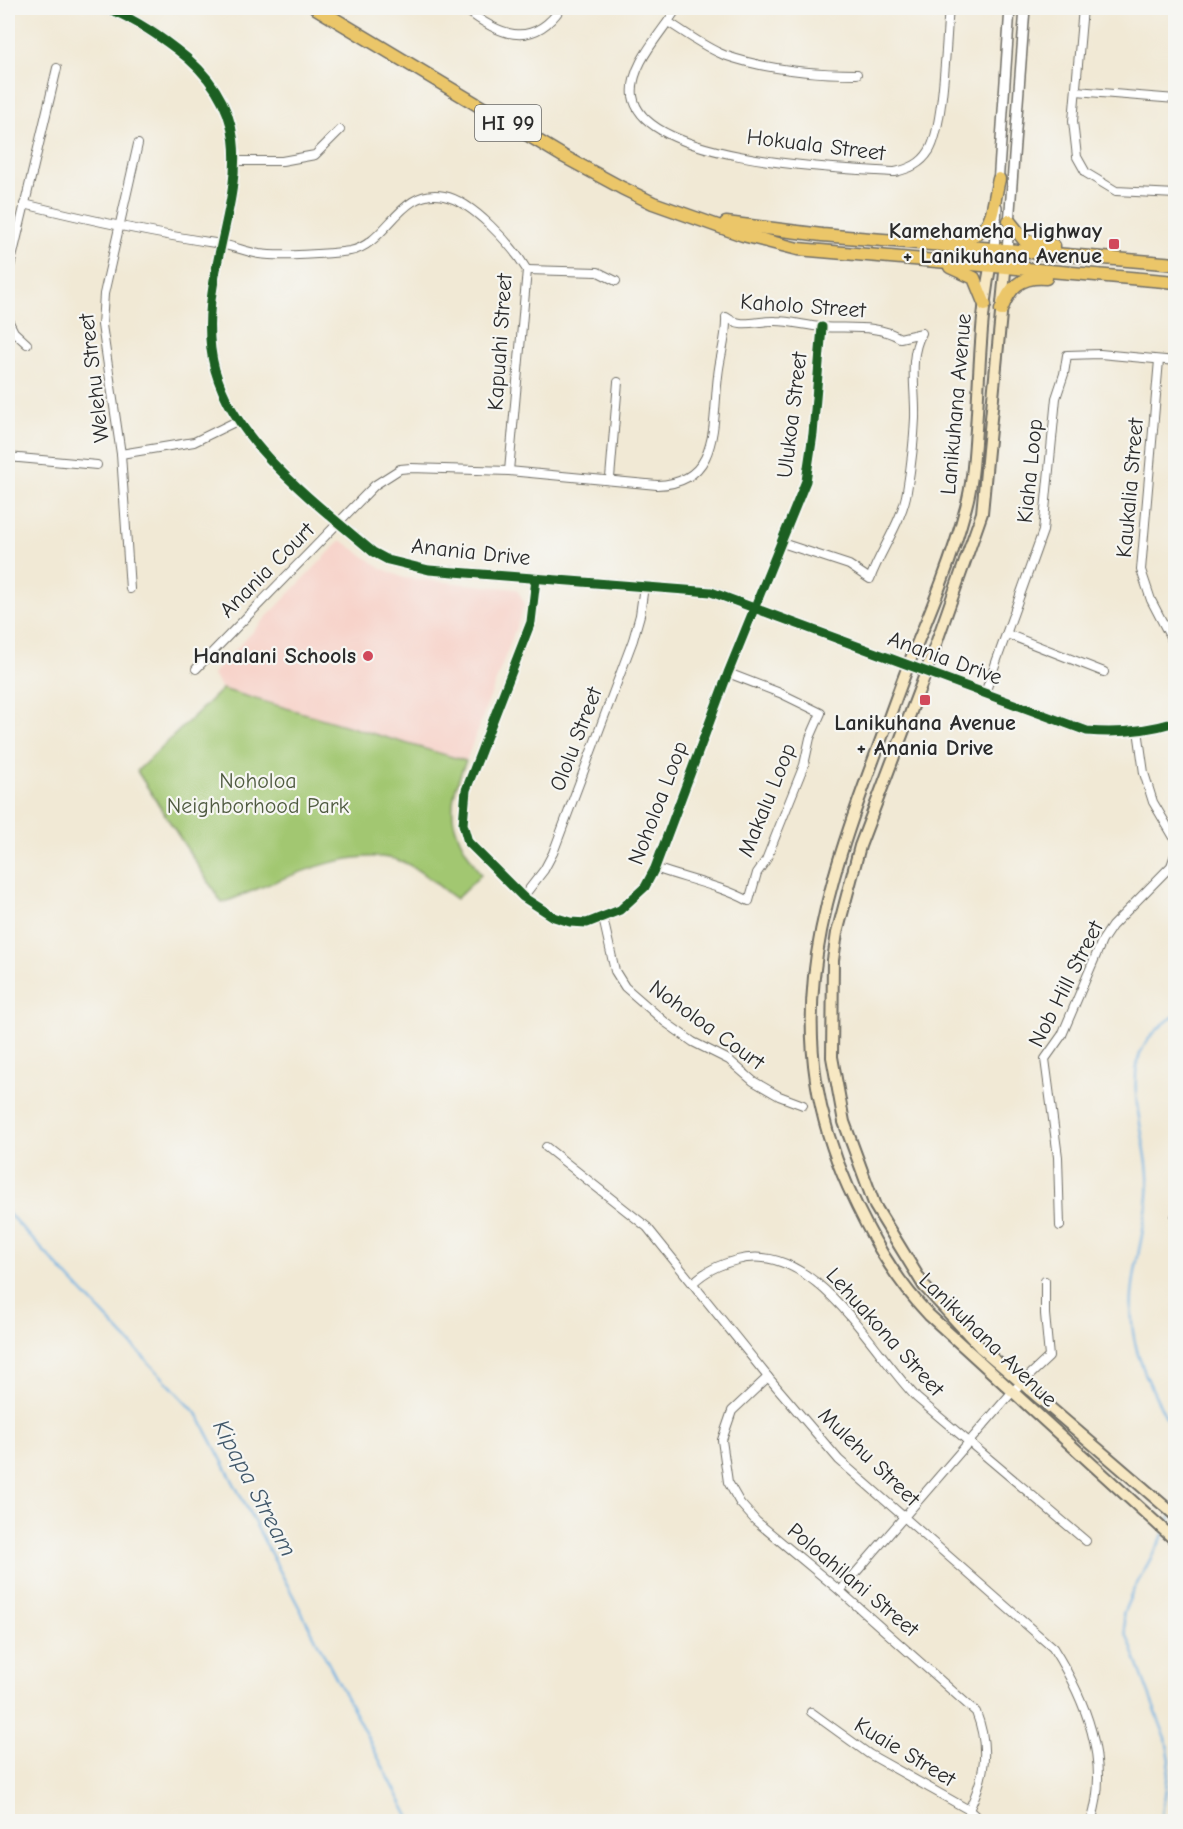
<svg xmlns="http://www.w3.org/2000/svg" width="1183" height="1829" font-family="'Comic Neue',sans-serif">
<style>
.built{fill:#f7d1c8}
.green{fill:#a2c771;stroke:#66794e;stroke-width:1.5}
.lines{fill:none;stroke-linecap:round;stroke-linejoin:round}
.stream{stroke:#6dafe2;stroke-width:2}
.minor-casing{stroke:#706e66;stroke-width:10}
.tertiary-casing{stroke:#706e66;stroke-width:12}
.secondary-casing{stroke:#706e66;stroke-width:14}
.primary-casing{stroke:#706e66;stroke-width:15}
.minor{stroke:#fff;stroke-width:8}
.tertiary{stroke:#fff;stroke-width:9}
.secondary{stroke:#f7e8c3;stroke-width:10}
.primary{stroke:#ebc669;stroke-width:12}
.cycleway-casing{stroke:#f6f6f2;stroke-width:13}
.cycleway{stroke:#1b5e20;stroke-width:9}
.poi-dot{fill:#d1495b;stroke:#f6f6f2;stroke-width:2}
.labels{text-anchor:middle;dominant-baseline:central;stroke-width:4.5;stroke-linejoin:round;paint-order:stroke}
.shield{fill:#f6f6f2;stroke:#686867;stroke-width:1.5}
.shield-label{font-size:21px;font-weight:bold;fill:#2b2b2b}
.street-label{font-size:22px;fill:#2b2b2b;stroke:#f6f6f2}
.poi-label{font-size:22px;font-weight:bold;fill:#2b2b2b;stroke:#f6f6f2;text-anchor:end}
.park-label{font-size:22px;fill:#4f5a40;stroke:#f6f6f2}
.water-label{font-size:24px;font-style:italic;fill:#42596b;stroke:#f6f6f2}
</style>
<rect width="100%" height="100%" fill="#f6f6f2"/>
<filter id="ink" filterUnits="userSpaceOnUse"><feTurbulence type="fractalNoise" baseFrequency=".0167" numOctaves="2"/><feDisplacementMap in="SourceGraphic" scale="12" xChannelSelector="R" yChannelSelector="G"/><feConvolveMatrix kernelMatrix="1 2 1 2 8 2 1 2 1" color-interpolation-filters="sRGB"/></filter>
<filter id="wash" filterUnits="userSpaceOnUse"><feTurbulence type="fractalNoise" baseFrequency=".008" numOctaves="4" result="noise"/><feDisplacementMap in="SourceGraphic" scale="24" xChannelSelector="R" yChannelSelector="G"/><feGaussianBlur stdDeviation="1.35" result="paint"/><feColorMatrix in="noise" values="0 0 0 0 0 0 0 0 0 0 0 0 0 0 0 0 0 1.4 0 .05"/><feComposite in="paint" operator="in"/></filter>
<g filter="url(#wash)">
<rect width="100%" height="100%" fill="#f1e9d5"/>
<!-- built -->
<polygon class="built" points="341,540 381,568 404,578 517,589 525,604 466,761 222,689 212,674"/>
<!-- green -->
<path class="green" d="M 222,689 L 466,761 C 443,813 451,828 481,875 L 456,899 C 439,887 422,870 403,862 C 352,842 271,885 222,903 L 137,771 Z"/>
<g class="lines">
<!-- stream -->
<g class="stream">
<path d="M 1176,1015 C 1160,1025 1143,1041 1138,1060 C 1128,1104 1152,1151 1148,1196 C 1144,1242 1126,1285 1133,1332 C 1138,1368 1161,1405 1176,1438"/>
<polyline points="8,1213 198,1415 412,1822"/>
<polyline points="1166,1529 1171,1517"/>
<polyline points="1161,1822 1170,1760 1166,1739 1126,1633 1123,1614 1133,1591 1164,1534"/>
</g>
</g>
</g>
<g filter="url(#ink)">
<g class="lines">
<defs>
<g id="minor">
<path d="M 464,8 C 497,34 531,51 561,8"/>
<path d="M 677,8 C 662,33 629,65 633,96 C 643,162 842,169 895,172 C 909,169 921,164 929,151 C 944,128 946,38 949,8"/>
<polyline points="1083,8 1073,121 1077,157 1086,173 1116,191 1176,194"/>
<path d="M 668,22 C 686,33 704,47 724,55 C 764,69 814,74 857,74"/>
<polyline points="1076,91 1176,99"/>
<polyline points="235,161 282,161 315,155 340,130"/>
<path d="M 24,204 C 89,220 149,233 215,243 C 230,245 244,251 259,254 C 280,257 328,254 350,251 C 388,244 399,187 444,196 C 472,201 512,245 527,270 L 509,471"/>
<polyline points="527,270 598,272 616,281"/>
<polyline points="8,275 57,68"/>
<polyline points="8,320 14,332 27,344"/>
<polyline points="1159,360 1141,570 1151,600 1176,648"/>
<polyline points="121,454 194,442 237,421"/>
<polyline points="8,457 97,465"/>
<polyline points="610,478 618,382"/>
<polyline points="536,579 531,622 466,790 463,824 468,842 523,897 554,917 570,922 587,923 620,910 645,887 655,868 728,673 806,481 813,434 822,327"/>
<polyline points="130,589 121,454 102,325 104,294 138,144"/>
<polyline points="1007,634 1104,672"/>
<path d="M 196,669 L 375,485 L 400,469 L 411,468 L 509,471 L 657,485 C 721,483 712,423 718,376 C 720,355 727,338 726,317 C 742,329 757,320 776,321 C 791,321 807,326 822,327 C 848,329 877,324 900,338 L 922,333 C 908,357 916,390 915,418 C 914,442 911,467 907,491 C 902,522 881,549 870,579 L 849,565 L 782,543"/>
<polyline points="985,693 1043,531 1056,398 1064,374 1067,355 1100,354 1176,361"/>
<polyline points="1138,730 1144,773 1153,802 1176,841"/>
<path d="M 655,868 C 686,879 721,886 749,901 L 757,873 L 766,860 L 804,765 L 810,738 L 821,713 L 780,693 L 728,673"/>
<polyline points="523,897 544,870 553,853 633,640 640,615 644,586"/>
<polyline points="603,918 615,971 625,987 665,1022 693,1042 729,1060 753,1081 779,1096 803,1105"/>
<path d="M 546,1147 L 647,1227 L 768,1377 L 839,1460 L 1053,1648 C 1085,1699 1111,1761 1091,1822"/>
<polyline points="1175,1217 1176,1217"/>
<polyline points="1060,1226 1058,1157 1045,1059 1062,1035 1102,941 1112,926 1171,866 1176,852"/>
<path d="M 693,1283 C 705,1271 721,1264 737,1260 C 814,1239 871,1351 917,1398 L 1086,1541"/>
<path d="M 768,1377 L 732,1411 L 722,1440 L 728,1482 L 740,1503 L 756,1521 L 840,1591 L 976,1712 C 990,1748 985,1776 969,1810"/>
<polyline points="840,1591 1013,1391 1049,1357 1045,1314 1045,1281"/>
<polyline points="811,1712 869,1754 969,1810 982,1822"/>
</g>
<g id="tertiary">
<polyline points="8,8 11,8"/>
<path d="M 106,8 C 131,17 155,33 176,49 C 300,141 184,255 215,370 C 236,445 316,503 373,552 L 388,560 L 429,570 L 711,592 L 1087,731 C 1118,734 1146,731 1176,722"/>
<polyline points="998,185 1010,8"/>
<polyline points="994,249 997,207"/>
<polyline points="1007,251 1025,8"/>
</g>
<g id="secondary">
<path d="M 994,249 C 980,307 980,369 976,429 C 974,455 973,482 966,507 C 952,560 931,610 910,661 C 896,697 883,735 869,772 C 816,916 782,1039 848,1187 C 870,1235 893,1277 929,1315 L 1176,1541"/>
<polyline points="1007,251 982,513 926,672 860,846 837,933 833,960 832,1057 844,1122 875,1206 924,1286 981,1348 1176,1516"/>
</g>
<g id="primary">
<polyline points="316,8 563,156 622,188 653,203 743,235 798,249 1176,282"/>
<polyline points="1009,221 1025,241 1054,246"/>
<polyline points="726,223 822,235 1176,264"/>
<path d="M 954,241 C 996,233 990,216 999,179"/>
<polyline points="950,267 974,278 985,305"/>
<path d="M 1001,310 C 1010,287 1020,276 1046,278"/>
</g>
</defs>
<!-- minor casing -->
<use href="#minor" class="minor-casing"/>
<!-- tertiary casing -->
<use href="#tertiary" class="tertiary-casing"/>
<!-- secondary casing -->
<use href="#secondary" class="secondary-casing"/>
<!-- primary casing -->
<use href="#primary" class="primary-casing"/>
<!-- minor -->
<use href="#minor" class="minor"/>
<!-- tertiary -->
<use href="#tertiary" class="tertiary"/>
<!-- secondary -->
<use href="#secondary" class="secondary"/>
<!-- primary -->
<use href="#primary" class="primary"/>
<defs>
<g id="cycleway">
<path d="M 106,8 C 131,17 155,33 176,49 C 300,141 184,255 215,370 C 236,445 316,503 373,552 L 388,560 L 429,570 L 711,592 L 1087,731 C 1118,734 1146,731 1176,722"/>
<polyline points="536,579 531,622 466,790 463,824 468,842 523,897 554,917 570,922 587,923 620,910 645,887 655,868 728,673 806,481 813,434 822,327"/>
</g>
</defs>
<!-- cycleway casing -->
<use href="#cycleway" class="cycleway-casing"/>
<!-- cycleway -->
<use href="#cycleway" class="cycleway"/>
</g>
</g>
<!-- markers -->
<g class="poi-dot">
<rect x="1108" y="238" width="12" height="12" rx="3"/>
<circle cx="368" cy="656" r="6"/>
<rect x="919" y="694" width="12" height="12" rx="3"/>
</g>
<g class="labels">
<!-- shield labels -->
<rect class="shield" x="475" y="105" width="66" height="36" rx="4.5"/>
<g class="shield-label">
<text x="508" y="123">HI 99</text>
</g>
<!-- street labels -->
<g class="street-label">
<text transform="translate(816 145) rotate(7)">Hokuala Street</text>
<text transform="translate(803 306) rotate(4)">Kaholo Street</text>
<text transform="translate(500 342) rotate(-86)">Kapuahi Street</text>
<text transform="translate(94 378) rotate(-97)">Welehu Street</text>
<text transform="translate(956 404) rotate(-85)">Lanikuhana Avenue</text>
<text transform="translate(792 415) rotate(-83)">Ulukoa Street</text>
<text transform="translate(1030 471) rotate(-84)">Kiaha Loop</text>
<text transform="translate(1130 488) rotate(-85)">Kaukalia Street</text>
<text transform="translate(471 552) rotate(6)">Anania Drive</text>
<text transform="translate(267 570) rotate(-45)">Anania Court</text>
<text transform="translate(945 658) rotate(20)">Anania Drive</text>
<text transform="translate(576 739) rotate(-69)">Ololu Street</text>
<text transform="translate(767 800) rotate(-68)">Makalu Loop</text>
<text transform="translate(658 803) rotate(-69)">Noholoa Loop</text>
<text transform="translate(1066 984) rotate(-63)">Nob Hill Street</text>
<text transform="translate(707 1025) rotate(36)">Noholoa Court</text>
<text transform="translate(885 1332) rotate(48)">Lehuakona Street</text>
<text transform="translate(988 1340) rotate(44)">Lanikuhana Avenue</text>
<text transform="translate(869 1457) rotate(44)">Mulehu Street</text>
<text transform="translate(853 1580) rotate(40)">Poloahilani Street</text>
<text transform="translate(905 1752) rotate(31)">Kuaie Street</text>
</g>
<!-- poi labels -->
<g class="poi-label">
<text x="1102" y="231">Kamehameha Highway<tspan x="1102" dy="25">+ Lanikuhana Avenue</tspan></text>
<text x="356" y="656">Hanalani Schools</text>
<text x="925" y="723" text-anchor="middle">Lanikuhana Avenue<tspan x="925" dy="25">+ Anania Drive</tspan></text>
</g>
<!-- park labels -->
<g class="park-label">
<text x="258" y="781">Noholoa<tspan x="258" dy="25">Neighborhood Park</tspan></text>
</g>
<!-- water labels -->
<g class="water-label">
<text transform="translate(255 1488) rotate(62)">Kipapa Stream</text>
</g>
</g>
<!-- margin -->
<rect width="1183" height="1829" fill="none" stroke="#f6f6f2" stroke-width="30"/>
</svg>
